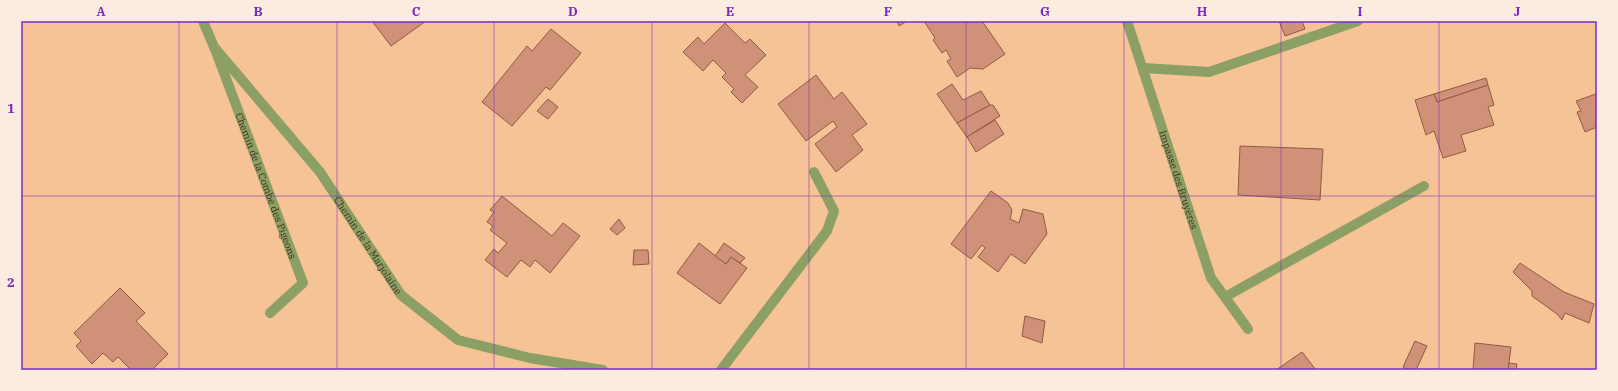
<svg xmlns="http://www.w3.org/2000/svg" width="1618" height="391" font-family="'IBM Plex Serif',serif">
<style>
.building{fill:#cf9178;stroke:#935a42}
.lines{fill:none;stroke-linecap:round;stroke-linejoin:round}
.service{stroke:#8c9f64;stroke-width:10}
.minor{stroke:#8c9f64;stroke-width:10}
.grid{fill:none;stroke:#7b2cbf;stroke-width:1;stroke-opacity:0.55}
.labels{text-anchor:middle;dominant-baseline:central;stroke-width:4;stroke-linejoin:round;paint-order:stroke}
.street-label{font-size:10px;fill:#432f1d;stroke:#fcecdf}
.neatline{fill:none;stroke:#7b2cbf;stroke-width:1.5}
.grid-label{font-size:13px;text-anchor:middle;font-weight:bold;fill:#7b2cbf}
</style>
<rect width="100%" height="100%" fill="#f6c396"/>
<!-- building -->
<g class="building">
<polygon points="372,21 426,21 391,46"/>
<polygon points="897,21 907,21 899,26"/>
<polygon points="924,21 982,21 1005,54 983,69 970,68 957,77 947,61 951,59 946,50 942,53 933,40 935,38"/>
<polygon points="1279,21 1302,21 1305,29 1285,36"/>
<polygon points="725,23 745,43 750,39 766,55 745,75 758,87 742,103 731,92 734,89 722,77 726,73 713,60 703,71 683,52 698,37 704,44"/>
<polygon points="551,29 581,53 550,90 546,87 512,126 482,102 527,46 532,51"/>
<polygon points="816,75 834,99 842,92 867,124 852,135 863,150 836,172 815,144 837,127 833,121 806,141 778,104"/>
<polygon points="1486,78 1488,85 1437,102 1434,94"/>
<polygon points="952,84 963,100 981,91 990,105 957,123 937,94"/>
<polygon points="1488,85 1494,105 1488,107 1494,125 1461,135 1466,151 1443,158 1434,131 1426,135 1415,100 1434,94 1437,102"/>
<polygon points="1596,94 1597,97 1597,127 1585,132 1577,112 1581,111 1576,101"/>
<polygon points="548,99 558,107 548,119 537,111"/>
<polygon points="990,105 993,105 1000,116 967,137 957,123"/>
<polygon points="995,120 1004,134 976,152 967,137"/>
<polygon points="1240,146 1323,149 1320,200 1238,195"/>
<polygon points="991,191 1008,203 1012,210 1010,219 1019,223 1023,209 1043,214 1047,234 1025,264 1011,254 998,272 978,257 985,248 982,245 971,259 951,244"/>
<polygon points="502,196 552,236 563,223 580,236 550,273 535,260 530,267 521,260 507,277 485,260 494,249 498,253 507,243 490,230 493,226 487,222 494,212 490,210"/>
<polygon points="619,219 625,228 617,235 610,229"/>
<polygon points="699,243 726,264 731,257 747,268 720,304 677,273"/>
<polygon points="724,243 745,258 740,263 731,257 726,264 715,256"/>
<polygon points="634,250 648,250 649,264 633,265"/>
<polygon points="1520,263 1564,292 1594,304 1589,323 1565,313 1562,320 1557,314 1532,296 1532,291 1513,272"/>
<polygon points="120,288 145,313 136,321 168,354 152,370 131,370 118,357 113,362 103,353 92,364 76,346 81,341 74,333"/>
<polygon points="1025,316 1045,321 1042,343 1022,336"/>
<polygon points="1415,341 1427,346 1416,370 1409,370 1403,367"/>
<polygon points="1475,343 1511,347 1508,370 1473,370"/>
<polygon points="1302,352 1316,370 1276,370"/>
<polygon points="1509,363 1517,364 1516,370 1508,370"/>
</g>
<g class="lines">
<!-- service -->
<g class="service">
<path id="s1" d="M 215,49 L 303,283 L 270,313"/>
<polyline points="1225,297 1424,186"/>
<polyline points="721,370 827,231 834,211 814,172"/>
</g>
<!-- minor -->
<g class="minor">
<path id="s2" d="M 203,21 L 214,47 L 320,172 L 401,295 L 458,340 L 530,358 L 603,370"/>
<path id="s3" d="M 1127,21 L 1211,278 L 1248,329"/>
<polyline points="1143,68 1209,72 1358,21"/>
</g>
</g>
<!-- grid -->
<path class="grid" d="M 179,21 L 179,370M 337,21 L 337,370M 494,21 L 494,370M 652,21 L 652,370M 809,21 L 809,370M 966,21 L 966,370M 1124,21 L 1124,370M 1281,21 L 1281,370M 1439,21 L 1439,370M 21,196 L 1597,196"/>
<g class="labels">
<!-- street labels -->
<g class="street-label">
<text stroke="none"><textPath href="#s3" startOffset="167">Impasse des Bruyères</textPath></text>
<text stroke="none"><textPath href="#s1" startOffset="146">Chemin de la Combe des Pigeons</textPath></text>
<text stroke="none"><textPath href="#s2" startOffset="280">Chemin de la Marjolaine</textPath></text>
</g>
</g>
<!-- border -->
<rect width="1618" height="391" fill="none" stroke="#fcecdf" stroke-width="44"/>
<rect x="22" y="22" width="1574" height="347" class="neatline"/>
<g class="grid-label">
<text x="101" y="16">A</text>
<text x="258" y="16">B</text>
<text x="416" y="16">C</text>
<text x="573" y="16">D</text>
<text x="730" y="16">E</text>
<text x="888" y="16">F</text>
<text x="1045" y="16">G</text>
<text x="1202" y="16">H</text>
<text x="1360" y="16">I</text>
<text x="1517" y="16">J</text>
<text x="11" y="113">1</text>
<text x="11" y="287">2</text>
</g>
</svg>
